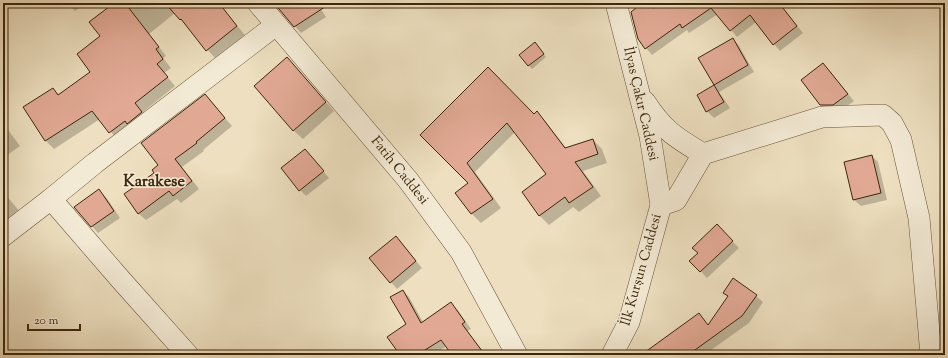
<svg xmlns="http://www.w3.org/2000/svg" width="948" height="358" font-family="'Sorts Mill Goudy',serif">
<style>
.shadow{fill:#0003}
.building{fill:#e1a994;stroke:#3e270b}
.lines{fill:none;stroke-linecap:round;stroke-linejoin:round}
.minor-casing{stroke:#6a5538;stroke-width:22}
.minor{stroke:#f3ead5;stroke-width:21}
.labels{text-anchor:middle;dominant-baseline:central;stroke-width:3.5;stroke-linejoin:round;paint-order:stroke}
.street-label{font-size:14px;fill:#3e270b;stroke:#f3ead5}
.quarter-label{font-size:16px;font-weight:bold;fill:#3e270b;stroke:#f3ead5}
</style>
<rect width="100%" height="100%" fill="#eddfbf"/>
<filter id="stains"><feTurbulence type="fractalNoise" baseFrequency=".005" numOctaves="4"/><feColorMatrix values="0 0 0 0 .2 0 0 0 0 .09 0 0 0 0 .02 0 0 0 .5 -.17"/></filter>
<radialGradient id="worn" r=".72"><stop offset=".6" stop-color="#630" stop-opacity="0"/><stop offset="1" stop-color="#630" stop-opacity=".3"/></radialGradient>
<!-- shadow -->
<g class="shadow">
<polygon points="67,3 87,3 75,11"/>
<polygon points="116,3 218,3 245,35 215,58 175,13 149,34 166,56 163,58 171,68 164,73 175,86 143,112 149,121 118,140 100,119 54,149 46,141 24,108 53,89 59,95 92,72 102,36"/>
<polygon points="283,3 317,3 326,17 301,33 295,26"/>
<polygon points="643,3 649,3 654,8 667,3 779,3 803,33 780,51 756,22 737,37 718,14 689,33 687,30 652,55 646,48"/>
<polygon points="733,39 739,46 754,72 719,92 730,108 714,118 707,111 698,95 715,85 700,58"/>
<polygon points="538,47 546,57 532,69 520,55"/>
<polygon points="287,58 334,111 303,139 293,130"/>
<polygon points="823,64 854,101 840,111 827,111 821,105"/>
<polygon points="205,95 232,126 203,150 204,151 182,167 199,189 181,203 177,199 146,220 138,213 159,165"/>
<polygon points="537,113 546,122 566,148 593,140 602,149 607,163 583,171 601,196 579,212 573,207 549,225 539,215 548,174 515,132 475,172 501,208 481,223 472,214 457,193 470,184 421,135 534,115"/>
<polygon points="3,123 20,146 3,158"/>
<polygon points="305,150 329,178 306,196 300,190"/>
<polygon points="872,156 878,162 887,200 861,206 854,200"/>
<polygon points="99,191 106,197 120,218 98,233 75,207"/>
<polygon points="6,195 20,212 3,224 3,197"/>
<polygon points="723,232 739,248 707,278 691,261"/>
<polygon points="402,244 422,268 397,289 391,282"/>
<polygon points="403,291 409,297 423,322 450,303 457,309 471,329 467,331 486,355 454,355 447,346 432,355 401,355 407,324"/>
<polygon points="724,292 756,296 763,302 749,323 704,355 655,355 699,315 708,325 729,297"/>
</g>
<!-- building -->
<g class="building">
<polygon points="114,3 125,3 159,47 156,49 163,59 157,64 168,77 135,103 142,112 127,124 125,121 109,133 92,111 45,141 23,107 53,88 58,95 90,72 77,54 100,36 89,22"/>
<polygon points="165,3 219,3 237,26 206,51 181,19 180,20"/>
<polygon points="274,3 331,3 294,27"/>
<polygon points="642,3 649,3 653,8 664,3 779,3 797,26 773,45 750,15 730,31 711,8 682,28 680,24 645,49 638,39 631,12"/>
<polygon points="733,38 748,65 714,85 698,58"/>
<polygon points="535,42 544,54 528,66 519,55"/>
<polygon points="287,57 326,102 293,131 254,86"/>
<polygon points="823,63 848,94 833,105 820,105 801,80"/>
<polygon points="488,67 534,114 537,111 565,148 593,139 598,154 575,162 593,187 569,203 565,197 539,216 522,192 546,174 507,123 467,163 493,199 471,214 455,193 468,183 420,135"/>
<polygon points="714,85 724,102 706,112 697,95"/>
<polygon points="205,94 225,118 196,142 197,143 175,159 192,181 173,196 169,191 138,214 124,194 154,173 152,170 158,165 141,143"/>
<polygon points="305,149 324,171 299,191 281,168"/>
<polygon points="872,155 881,193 853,200 844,162"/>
<polygon points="99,189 114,211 91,227 74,207"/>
<polygon points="717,224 733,241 700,272 689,261 698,253 692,248"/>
<polygon points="396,236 416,261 390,283 369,258"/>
<polygon points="733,278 757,295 742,316 688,355 641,355 699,313 708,325 728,296 723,293"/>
<polygon points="403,290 421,323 451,302 465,322 462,324 485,355 452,355 441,340 417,355 400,355 387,337 406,324 390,297"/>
</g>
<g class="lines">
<defs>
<g id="minor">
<polyline points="258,3 408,180 461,252 517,355"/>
<path d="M 645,102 C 663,130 675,137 703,154"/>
<polyline points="51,199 121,280 188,355"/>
<polyline points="661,205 676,200 703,154 822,117 883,115 892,123 901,140 919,218 931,355"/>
<polyline points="3,236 51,199 95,163 276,25"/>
<polyline points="612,355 629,322 661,205 650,136 616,3"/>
</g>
</defs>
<!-- minor casing -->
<use href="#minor" class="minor-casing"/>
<!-- minor -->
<use href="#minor" class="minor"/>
</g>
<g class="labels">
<!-- street labels -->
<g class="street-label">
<text transform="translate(640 104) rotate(77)">İlyas Çakır Caddesi</text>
<text transform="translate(399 171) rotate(51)">Fatih Caddesi</text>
<text transform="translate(642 270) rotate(-74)">İlk Kurşun Caddesi</text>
</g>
<!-- quarter labels -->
<g class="quarter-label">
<text x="154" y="182">Karakese</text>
</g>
</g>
<!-- margin -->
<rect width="948" height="358" fill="none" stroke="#eddfbf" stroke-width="16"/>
<rect x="4" y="4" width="940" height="350" fill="none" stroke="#3e270b" stroke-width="2"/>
<rect x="8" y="8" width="932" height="342" fill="none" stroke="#3e270b"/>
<!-- scale -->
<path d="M28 324v6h52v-6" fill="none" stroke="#3e270b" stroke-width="2"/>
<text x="34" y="324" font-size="12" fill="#3e270b" stroke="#f3ead5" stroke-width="3" paint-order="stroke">20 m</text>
<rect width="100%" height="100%" filter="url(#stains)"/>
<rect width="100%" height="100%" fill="url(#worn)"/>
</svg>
